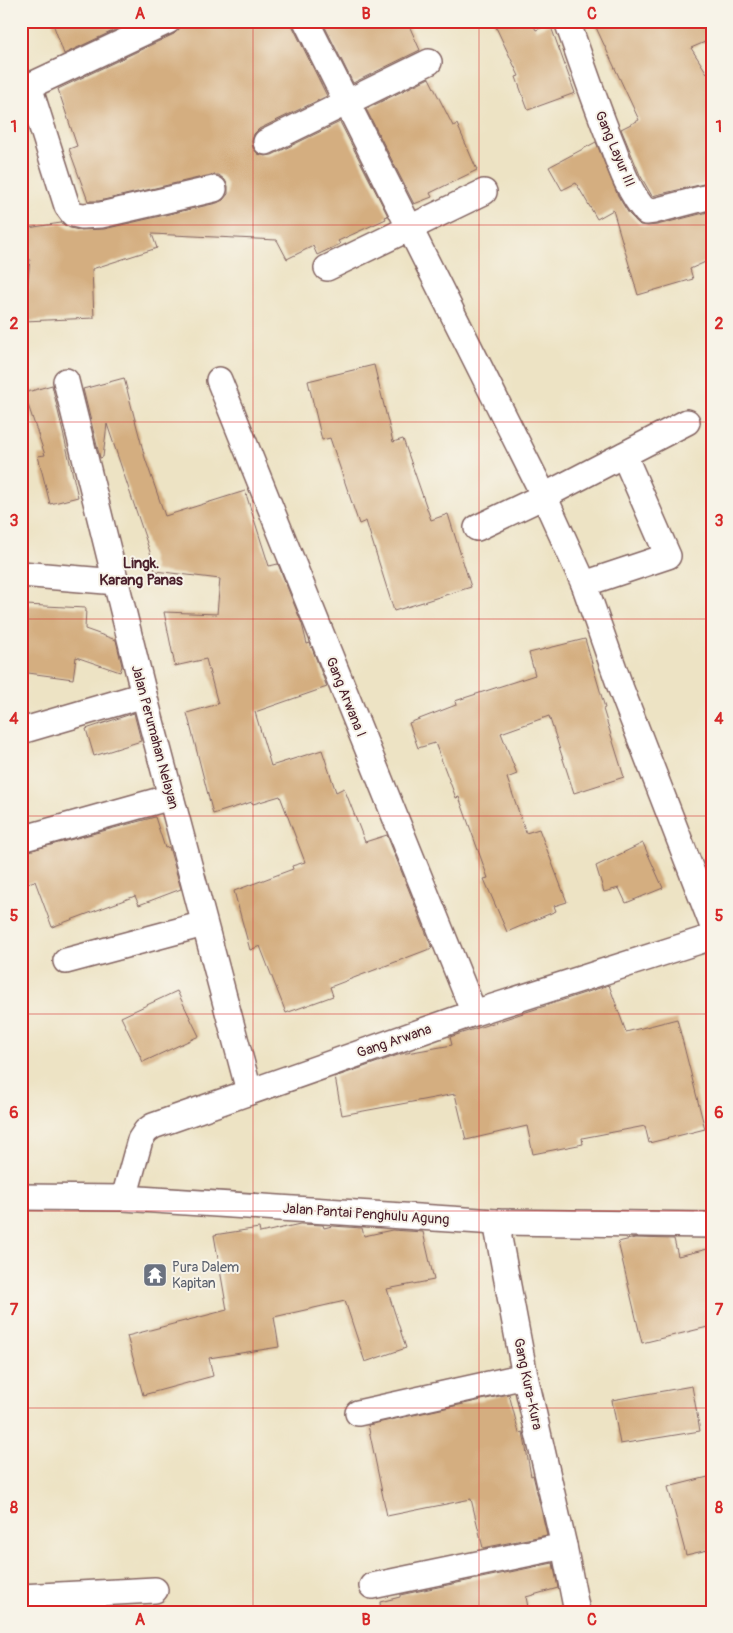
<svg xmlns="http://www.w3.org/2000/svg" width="733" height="1633" font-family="Pangolin,sans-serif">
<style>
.building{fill:#d4ae80}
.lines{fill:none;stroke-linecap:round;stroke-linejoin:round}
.minor-casing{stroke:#836461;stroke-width:28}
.minor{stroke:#fff;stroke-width:25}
.grid{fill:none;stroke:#d62828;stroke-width:1;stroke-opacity:0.55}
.labels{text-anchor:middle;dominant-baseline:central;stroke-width:4;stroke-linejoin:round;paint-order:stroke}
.street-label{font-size:14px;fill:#4a1f2b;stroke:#f7f3e8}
.worship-label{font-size:14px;fill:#5b616d;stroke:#f7f3e8;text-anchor:start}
.neighbourhood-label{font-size:15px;font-weight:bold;fill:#4a1f2b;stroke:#f7f3e8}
.neatline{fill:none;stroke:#d62828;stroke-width:2}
.grid-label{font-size:16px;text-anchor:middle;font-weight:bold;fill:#d62828}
</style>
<rect width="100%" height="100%" fill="#f7f3e8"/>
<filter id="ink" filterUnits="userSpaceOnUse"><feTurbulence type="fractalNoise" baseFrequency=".02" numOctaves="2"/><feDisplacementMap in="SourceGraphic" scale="10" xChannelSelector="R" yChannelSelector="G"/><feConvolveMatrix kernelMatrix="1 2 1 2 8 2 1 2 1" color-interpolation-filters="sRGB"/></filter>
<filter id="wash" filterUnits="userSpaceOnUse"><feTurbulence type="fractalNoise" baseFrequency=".0096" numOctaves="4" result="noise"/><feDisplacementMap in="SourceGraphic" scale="20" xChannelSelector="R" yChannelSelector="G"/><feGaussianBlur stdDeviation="1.12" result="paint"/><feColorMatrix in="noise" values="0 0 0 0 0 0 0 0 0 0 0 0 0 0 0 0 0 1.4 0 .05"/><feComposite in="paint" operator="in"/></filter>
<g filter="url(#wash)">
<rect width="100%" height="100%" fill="#ede3c4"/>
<g id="blocks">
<!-- building -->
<g class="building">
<polygon points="52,21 114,21 117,29 64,54"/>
<polygon points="197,21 292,21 293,27 327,96 259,129 254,134 252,141 253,148 258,154 265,156 272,155 340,122 388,216 385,217 386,219 338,241 340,244 317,255 313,246 287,259 277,240 152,234 157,248 92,269 94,318 24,321 30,259 21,258 21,229 61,223 70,228 79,230 104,229 217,203 223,200 228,194 228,186 225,180 219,175 211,175 99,201 88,201 69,149 77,146 58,89 174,34 181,27"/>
<polygon points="322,21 407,21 420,50 353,83"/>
<polygon points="493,21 531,21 536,30 550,24 575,93 528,110 516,77 519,76"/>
<polygon points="593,21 712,21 712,39 691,48 712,81 712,182 652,196 640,175 621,129 639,120"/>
<polygon points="429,78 453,126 457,124 477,170 430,193 432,197 414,204 366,109"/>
<polygon points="596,142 618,196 629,214 640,225 648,226 657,225 712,211 712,259 690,269 693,279 638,295 613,210 597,219 576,183 562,190 549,167"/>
<polygon points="374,365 393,442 403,439 431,520 448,514 471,587 394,611 366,521 359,524 330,438 322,440 308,381"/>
<polygon points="124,378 145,458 165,516 245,491 269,566 278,564 302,624 307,644 310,643 327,687 255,712 271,766 322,750 336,792 344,788 365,842 387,835 432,948 330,987 333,996 286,1013 260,946 250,950 234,891 293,869 292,866 305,862 280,796 253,804 252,802 213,814 187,713 218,704 206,659 175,666 164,612 217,614 220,579 155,571 152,558 107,424 103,457 100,458 83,389"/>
<polygon points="52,385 78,497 50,504 38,456 45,455 24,393"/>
<polygon points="25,605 86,608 85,629 116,640 122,666 120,672 76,657 73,679 21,672"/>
<polygon points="585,639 605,708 603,709 624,777 574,793 549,716 501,733 517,774 507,778 526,833 539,829 567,902 554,906 556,911 507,932 484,879 488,878 459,797 456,798 435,743 418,748 409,723 456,705 455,701 535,675 529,653"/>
<polygon points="134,713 141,741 94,756 86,729"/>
<polygon points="155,817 165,848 169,847 181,889 139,905 135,896 52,927 35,881 21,885 21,853"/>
<polygon points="643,843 663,888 626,903 619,888 604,892 596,866"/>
<polygon points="609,985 626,1032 677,1019 705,1129 649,1143 645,1126 582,1138 583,1144 533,1154 527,1126 466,1140 455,1094 342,1115 335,1077 401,1054 452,1045 450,1037"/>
<polygon points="177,991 199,1036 143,1062 121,1017"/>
<polygon points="300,1224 323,1225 324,1228 332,1226 362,1228 364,1236 392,1230 423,1232 434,1280 387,1289 406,1348 365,1362 345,1301 274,1317 279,1347 209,1358 213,1376 143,1395 127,1336 227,1310 214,1235 259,1228 260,1233"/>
<polygon points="635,1238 674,1239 678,1256 712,1248 712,1326 642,1343 618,1242"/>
<polygon points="692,1386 700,1431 620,1444 612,1400"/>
<polygon points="509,1394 519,1433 523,1432 531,1476 533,1475 547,1535 483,1548 471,1499 387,1516 368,1425"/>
<polygon points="712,1476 712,1549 686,1555 668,1487"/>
<polygon points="553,1563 558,1588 526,1597 529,1612 381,1612 380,1602 400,1597 400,1595"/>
</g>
</g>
</g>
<g filter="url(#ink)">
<use href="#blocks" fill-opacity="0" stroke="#836461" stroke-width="1"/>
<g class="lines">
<defs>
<g id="minor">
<polyline points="306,21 544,496 584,584 621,689 712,924"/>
<path d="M 567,21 C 582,63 596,106 613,147 C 621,169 630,194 646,212 L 654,211 L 712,196"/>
<polyline points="29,86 67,206 73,214 82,216 101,215 214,189"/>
<polyline points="21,90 168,21"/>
<polyline points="266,142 429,62"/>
<polyline points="327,268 484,192"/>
<polyline points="219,380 474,1013"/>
<polyline points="66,381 144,695 249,1091"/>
<polyline points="477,528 544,496 687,422"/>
<polyline points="21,574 117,582"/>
<polyline points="584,584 668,556 624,455"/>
<polyline points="21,731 144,695"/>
<polyline points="21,839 171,797"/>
<polyline points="66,961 204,924"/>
<polyline points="21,1197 124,1198 496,1222 712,1225"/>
<polyline points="124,1198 140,1140 146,1131 153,1126 474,1013 712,937"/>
<polyline points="496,1222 525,1376 564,1546 577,1612"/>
<polyline points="358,1413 525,1376"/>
<polyline points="372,1586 564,1546"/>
<polyline points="21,1597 155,1590"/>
</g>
</defs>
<!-- minor casing -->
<use href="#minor" class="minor-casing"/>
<!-- minor -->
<use href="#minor" class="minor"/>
</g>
</g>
<!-- grid -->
<path class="grid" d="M 253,21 L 253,1612M 479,21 L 479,1612M 21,225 L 712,225M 21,422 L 712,422M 21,619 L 712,619M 21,816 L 712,816M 21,1014 L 712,1014M 21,1211 L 712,1211M 21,1408 L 712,1408"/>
<!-- icons -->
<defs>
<symbol id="temple-square" viewBox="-11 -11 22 22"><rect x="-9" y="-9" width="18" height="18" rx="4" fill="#6b7280" stroke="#f7f3e8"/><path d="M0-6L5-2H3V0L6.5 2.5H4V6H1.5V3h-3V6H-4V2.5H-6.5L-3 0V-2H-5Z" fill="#fff"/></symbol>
</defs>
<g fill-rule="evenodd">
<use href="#temple-square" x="141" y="1261" width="28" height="28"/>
</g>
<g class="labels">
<!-- street labels -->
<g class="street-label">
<text transform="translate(615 149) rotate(67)">Gang Layur III</text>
<text transform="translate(346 697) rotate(68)">Gang Arwana I</text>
<text transform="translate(155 737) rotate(75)">Jalan Perumahan Nelayan</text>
<text transform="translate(394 1041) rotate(-19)">Gang Arwana</text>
<text transform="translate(366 1214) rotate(4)">Jalan Pantai Penghulu Agung</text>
<text transform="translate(528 1384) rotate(78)">Gang Kura-Kura</text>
</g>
<!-- worship labels -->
<g class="worship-label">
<text x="172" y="1267">Pura Dalem<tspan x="172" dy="16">Kapitan</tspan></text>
</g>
<!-- neighbourhood labels -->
<g class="neighbourhood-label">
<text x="141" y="563">Lingk.<tspan x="141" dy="17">Karang Panas</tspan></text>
</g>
</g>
<!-- margin -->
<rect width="733" height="1633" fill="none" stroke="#f7f3e8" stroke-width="55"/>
<rect x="28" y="28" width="678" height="1578" class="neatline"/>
<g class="grid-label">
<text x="140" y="19">A</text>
<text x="366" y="19">B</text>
<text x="592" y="19">C</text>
<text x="14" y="132">1</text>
<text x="719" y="132">1</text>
<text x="14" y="329">2</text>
<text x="719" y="329">2</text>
<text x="14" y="526">3</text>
<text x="719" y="526">3</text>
<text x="14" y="724">4</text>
<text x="719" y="724">4</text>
<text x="14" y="921">5</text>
<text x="719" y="921">5</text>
<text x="14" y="1118">6</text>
<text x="719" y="1118">6</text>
<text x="14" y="1315">7</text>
<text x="719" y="1315">7</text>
<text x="14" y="1513">8</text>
<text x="719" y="1513">8</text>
<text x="140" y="1625">A</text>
<text x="366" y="1625">B</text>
<text x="592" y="1625">C</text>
</g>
</svg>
